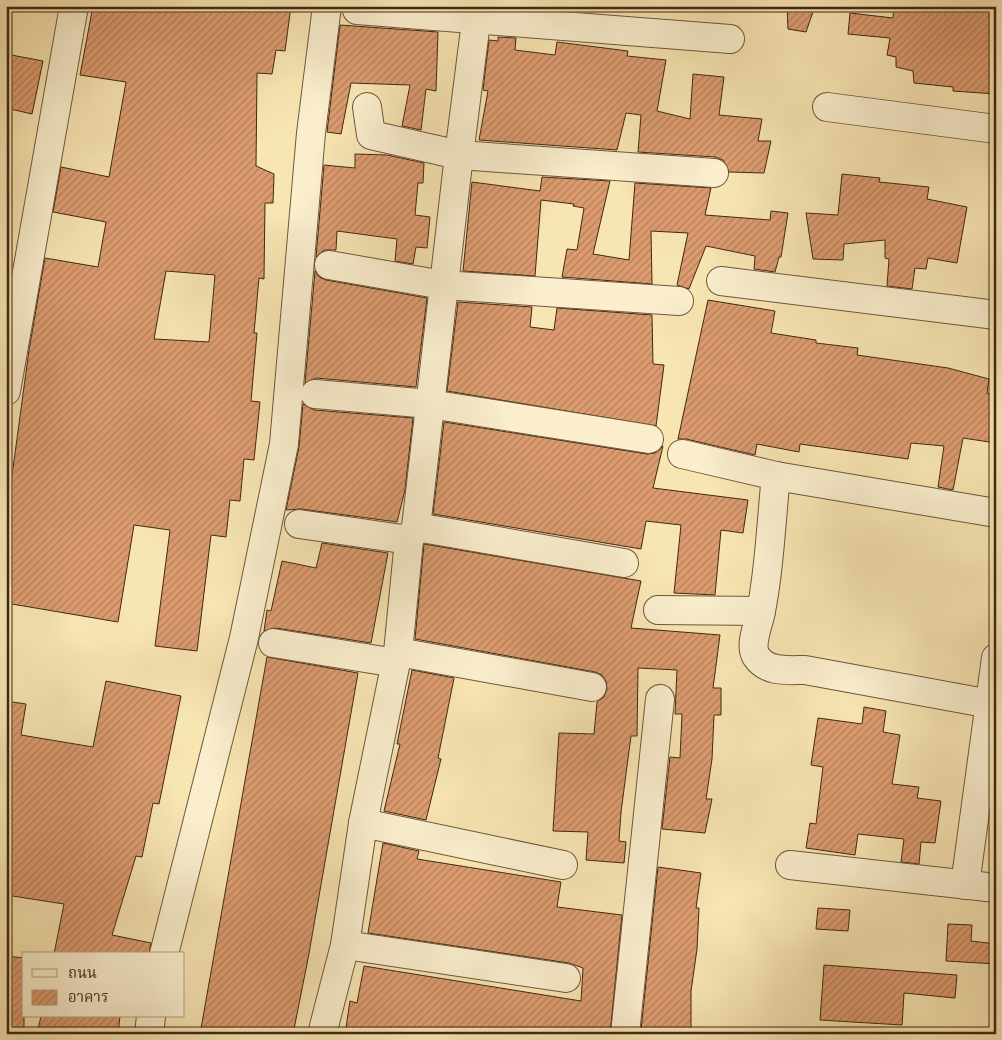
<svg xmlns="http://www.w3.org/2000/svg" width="1002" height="1040" font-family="Cardo,'Noto Serif Thai',serif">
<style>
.building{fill:url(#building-hatch);stroke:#402813;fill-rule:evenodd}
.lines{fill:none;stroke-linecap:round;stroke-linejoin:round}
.minor-casing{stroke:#6e573b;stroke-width:30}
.minor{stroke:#faeecd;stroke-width:28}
</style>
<defs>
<pattern id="building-hatch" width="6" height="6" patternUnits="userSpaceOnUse" patternTransform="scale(1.25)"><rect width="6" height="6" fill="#dd9c70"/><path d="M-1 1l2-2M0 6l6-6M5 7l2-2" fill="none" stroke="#b57f5b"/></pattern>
</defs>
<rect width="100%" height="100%" fill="#f7e5b2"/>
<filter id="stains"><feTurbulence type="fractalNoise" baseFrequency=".004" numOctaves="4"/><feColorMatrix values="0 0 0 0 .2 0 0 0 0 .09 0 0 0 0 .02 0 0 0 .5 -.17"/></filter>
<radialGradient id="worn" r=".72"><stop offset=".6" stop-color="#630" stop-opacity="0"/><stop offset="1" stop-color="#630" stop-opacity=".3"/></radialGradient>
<!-- building -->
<g class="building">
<path d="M 93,6 L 291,6 L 285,51 L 276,50 L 272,74 L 257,73 L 256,166 L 274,174 L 273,203 L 265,203 L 264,279 L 259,278 L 254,333 L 257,333 L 251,401 L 260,402 L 254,460 L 244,459 L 240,501 L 230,500 L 226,537 L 211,535 L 197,651 L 155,646 L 170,530 L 134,525 L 118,622 L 6,603 L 6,520 L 29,350 L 45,258 L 98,267 L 106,222 L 53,212 L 61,167 L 109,177 L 126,82 L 80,75 ZM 166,271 L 215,275 L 209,342 L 154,339 Z"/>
<polygon points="787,6 815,6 806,32 788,29"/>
<polygon points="894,6 996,6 996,94 953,91 953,87 914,83 913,71 896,67 896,57 887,55 890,38 848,34 850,13 893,18"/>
<polygon points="340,25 438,32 436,91 426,89 421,130 402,126 410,85 351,83 341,134 327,132"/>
<polygon points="498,37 516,38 515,50 555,55 557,42 628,51 627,56 666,60 657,111 690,119 693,74 724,77 719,115 762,119 758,141 771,141 764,173 729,172 723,160 715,157 638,152 641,115 626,113 617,150 479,140 488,91 483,90 489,40 498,41"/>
<polygon points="6,54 43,61 32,114 6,108"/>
<polygon points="355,154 387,155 424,163 423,183 418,183 415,215 430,217 427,248 416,247 413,264 395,261 397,239 337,231 336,250 324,250 316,257 324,165 355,168"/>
<polygon points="842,174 880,178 879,182 929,187 927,199 967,207 957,263 928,258 926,269 915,268 912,289 887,286 889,259 885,258 885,240 844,244 843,260 813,259 806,213 838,215"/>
<polygon points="542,177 610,181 593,254 629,260 635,183 711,188 705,215 770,220 771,211 788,213 781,257 779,257 775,272 754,269 755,256 706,246 689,289 677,285 688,233 651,231 652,284 562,277 567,249 577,250 584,208 573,206 574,204 541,200 535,276 463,271 472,182 540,191"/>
<polygon points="315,271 319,277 326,280 427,298 416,387 316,378 305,383"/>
<polygon points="708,300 775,311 771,333 816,340 816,343 858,348 857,355 948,368 989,379 987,393 996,396 996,443 963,438 953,490 938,487 944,446 911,443 908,459 800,444 799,452 757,444 755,455 686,439 678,439"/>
<polygon points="458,302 532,307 530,327 554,330 557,308 652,315 653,364 664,365 656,426 447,391"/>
<polygon points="303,404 314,410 413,418 405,490 397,522 301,509 286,510 299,447"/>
<polygon points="444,422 647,454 655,453 663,446 653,488 748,500 743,533 721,530 715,595 674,593 681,525 646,521 641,549 433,514"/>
<polygon points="322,543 388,553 371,643 276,628 264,631 267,610 271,611 282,561 316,568"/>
<polygon points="424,544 641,581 631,628 720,635 713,688 721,688 721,715 714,715 712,759 706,799 712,799 705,833 662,829 670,757 680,758 682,714 675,714 677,670 638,668 637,736 631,736 621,812 619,841 626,842 624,863 586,860 588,832 553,831 559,733 594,734 597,702 604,697 607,689 606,681 602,675 595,672 415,639"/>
<polygon points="267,657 358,673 308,959 293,1034 200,1034"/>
<polygon points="412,670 454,678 438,758 441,759 426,820 384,811 400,744 397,744"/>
<polygon points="106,681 181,696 159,804 153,803 142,857 136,856 112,935 151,943 149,954 54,954 64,904 6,895 6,701 26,704 21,735 93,747"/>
<polygon points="864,707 886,711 883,732 900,735 892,784 919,787 917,798 941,801 935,843 921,842 919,864 901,862 904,839 858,834 855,855 806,848 810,823 816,824 823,767 811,765 818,718 862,724"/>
<polygon points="383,843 419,851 417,859 561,882 557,907 622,915 610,1034 345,1034 350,1001 357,1003 364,966 581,1001 583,968 569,963 368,933"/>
<polygon points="658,867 701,873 696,908 699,908 697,949 691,991 691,1034 643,1034 643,1030 641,1030"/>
<polygon points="818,908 850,910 848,931 816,929"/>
<polygon points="948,924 972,925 971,941 996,944 996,964 946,961"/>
<polygon points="6,956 24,958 24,1034 6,1034"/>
<polygon points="824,965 957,975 955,998 904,993 902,1025 820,1020"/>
<polygon points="41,1016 120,1016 118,1034 37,1034"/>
</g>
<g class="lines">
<defs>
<g id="minor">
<polyline points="357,10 730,39"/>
<polyline points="367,107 371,135 459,155 714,173"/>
<polyline points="827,107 996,129"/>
<polyline points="329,265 443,285 679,301"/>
<polyline points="721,281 996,315"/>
<polyline points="6,391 74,6"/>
<polyline points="315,394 430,404 649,439"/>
<polyline points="682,454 776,476 996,513"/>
<path d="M 776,476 C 771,521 770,567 761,611 C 759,624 749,644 756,656 C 767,673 788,670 805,670 L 996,705"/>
<polyline points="299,524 409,540"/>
<polyline points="416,527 624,563"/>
<polyline points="658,610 761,611"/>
<polyline points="273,643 396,663"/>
<polyline points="398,652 592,687"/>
<polyline points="363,823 563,865"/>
<polyline points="790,865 996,888"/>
<polyline points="965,885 996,658"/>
<polyline points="345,945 566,978"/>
<polyline points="164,954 244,638 284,444 311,133 327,6"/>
<polyline points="149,1034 151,1016"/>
<polyline points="322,1034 345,945 363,823 398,652 409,540 416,527 459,155 478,6"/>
<polyline points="625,1034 660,699"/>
</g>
</defs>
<!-- minor casing -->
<use href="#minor" class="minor-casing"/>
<!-- minor -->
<use href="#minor" class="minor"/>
</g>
<!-- margin -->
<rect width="1002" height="1040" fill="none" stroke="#f7e5b2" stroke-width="25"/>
<rect x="8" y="8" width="987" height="1025" fill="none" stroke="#402813" stroke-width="2.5"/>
<rect x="12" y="12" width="977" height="1015" fill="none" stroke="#402813"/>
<!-- legend -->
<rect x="22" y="952" width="162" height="65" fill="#faeecd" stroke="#b09f83"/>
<rect x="32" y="969" width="25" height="8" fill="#faeecd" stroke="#b09f83"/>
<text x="68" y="978" font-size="15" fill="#402813">ถนน</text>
<rect x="32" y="990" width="25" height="15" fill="url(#building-hatch)" stroke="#b09f83"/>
<text x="68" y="1002" font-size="15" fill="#402813">อาคาร</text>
<rect width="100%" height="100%" filter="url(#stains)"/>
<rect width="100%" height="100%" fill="url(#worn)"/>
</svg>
